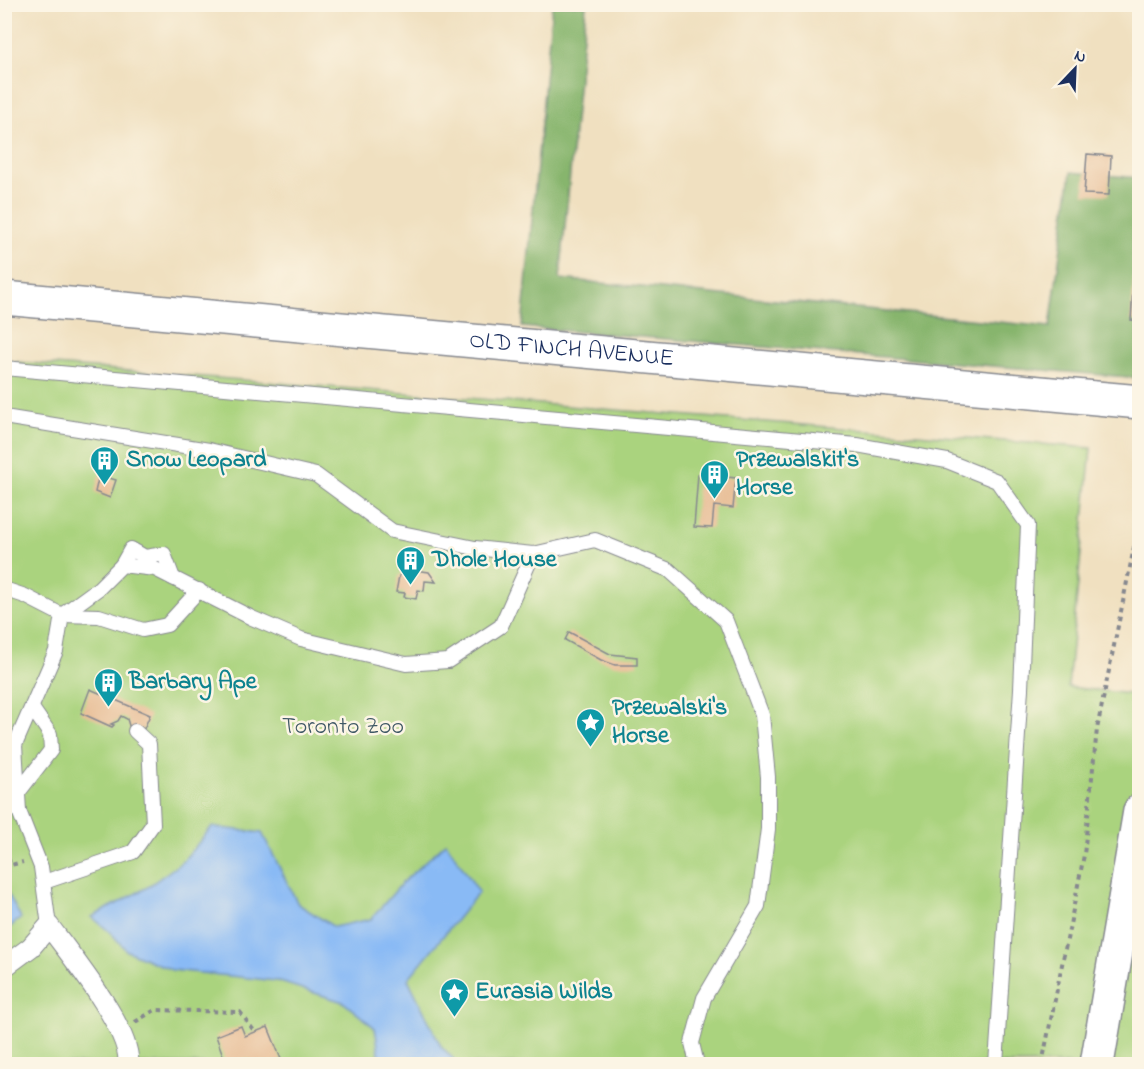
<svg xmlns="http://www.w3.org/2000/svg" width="1144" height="1069" font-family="'Indie Flower',sans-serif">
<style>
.green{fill:#aad37e;stroke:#62816e;stroke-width:1.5}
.forest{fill:#87b56d;stroke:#517266;stroke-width:1.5}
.water{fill:#89baf5;stroke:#5274aa;stroke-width:1.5}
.building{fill:#e6b990}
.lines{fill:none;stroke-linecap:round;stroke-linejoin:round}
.service-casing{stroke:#86888f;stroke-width:16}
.pedestrian-casing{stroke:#86888f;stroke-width:22}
.tertiary-casing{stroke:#86888f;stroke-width:36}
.secondary-casing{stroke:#86888f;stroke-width:36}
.path{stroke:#86888f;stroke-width:4;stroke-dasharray:4.5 4.5;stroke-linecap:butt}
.service{stroke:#fff;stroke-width:14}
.pedestrian{stroke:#fff;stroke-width:20}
.tertiary{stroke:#fff;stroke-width:33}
.secondary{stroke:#fff;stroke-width:33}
.labels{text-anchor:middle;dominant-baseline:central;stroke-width:5;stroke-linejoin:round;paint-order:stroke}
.street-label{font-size:24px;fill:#1b2f5e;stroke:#fcf5e5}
.culture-label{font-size:24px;font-weight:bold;fill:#0d838f;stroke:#fcf5e5;text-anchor:start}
.park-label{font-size:24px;fill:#3f5866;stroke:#fcf5e5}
</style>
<rect width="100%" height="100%" fill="#fcf5e5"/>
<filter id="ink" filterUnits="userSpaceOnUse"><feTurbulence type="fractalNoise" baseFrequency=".0167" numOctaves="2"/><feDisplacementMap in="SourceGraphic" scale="12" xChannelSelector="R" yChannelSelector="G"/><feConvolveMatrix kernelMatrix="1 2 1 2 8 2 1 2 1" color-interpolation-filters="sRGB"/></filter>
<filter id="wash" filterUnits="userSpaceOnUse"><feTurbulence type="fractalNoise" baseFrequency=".008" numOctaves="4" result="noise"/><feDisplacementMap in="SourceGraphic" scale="24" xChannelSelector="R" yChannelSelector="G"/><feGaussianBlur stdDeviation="1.35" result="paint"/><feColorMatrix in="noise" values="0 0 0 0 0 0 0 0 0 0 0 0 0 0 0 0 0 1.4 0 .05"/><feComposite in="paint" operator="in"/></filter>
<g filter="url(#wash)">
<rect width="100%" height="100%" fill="#f0e0c0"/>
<!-- green -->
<polygon class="green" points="4,361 1091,448 1068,687 1139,695 1139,1064 5,1064"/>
<!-- forest -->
<polygon class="forest" points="552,5 586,5 560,279 1050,327 1071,172 1139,178 1139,378 522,327"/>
<!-- water -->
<g class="water">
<polygon points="212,827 262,833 298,904 334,927 371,919 403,882 446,843 479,892 408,979 441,1046 458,1064 381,1064 375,1028 343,1002 277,981 172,970 127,951 111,933 92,917 146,888 182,862"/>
<polygon points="5,888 21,918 5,931 4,931"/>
</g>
<g id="blocks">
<!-- building -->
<g class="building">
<polygon points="1087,154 1111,156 1109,195 1084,194"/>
<polygon points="1134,275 1140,276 1140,321 1131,320"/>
<polygon points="698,474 736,478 733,508 714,506 712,528 694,527"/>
<polygon points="99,475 116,480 110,498 95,492"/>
<polygon points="408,569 429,572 436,582 425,581 424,591 418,590 416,599 404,597 405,593 396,592 399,576"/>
<polygon points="569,632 610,654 637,657 637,665 615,665 601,660 565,640"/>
<polygon points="90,689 150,715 142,733 130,729 127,719 121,716 118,721 111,724 114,725 112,727 81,713"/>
<polygon points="241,1026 245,1036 268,1027 283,1064 252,1064 249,1059 226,1064 216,1036"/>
</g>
</g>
</g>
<g filter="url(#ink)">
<use href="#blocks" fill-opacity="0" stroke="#86888f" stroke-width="1.5"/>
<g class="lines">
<defs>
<g id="service">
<polyline points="4,368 857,445 947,461 997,481 1028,525 1021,689 996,1064"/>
<polyline points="4,417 209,450 316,475 392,531 475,548 533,554 595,540 669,570 726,621 762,715 768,777 768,829 758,906 704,998 692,1043 697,1064"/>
<polyline points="122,565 131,549 145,557 164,554 173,578"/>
<polyline points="4,589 25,596 62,615 99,616 143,630 167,625 199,590"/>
<polyline points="18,793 51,750 50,734 32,708"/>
<polyline points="44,882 133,852 153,824 149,744 135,731"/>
<polyline points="49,926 41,867 19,811 15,745 56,651 62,615 99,588 122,565 155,569 252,618 301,639 406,664 448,661 501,626 533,554"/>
</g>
<path id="pedestrian" d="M 4,967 L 31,947 L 49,926 C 70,954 133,1032 128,1064"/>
<g id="tertiary">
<path id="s1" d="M 4,298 L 1140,402"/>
</g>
<polyline id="secondary" points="1097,1064 1140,811"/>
</defs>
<!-- service casing -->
<use href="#service" class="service-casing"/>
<!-- pedestrian casing -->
<use href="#pedestrian" class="pedestrian-casing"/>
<!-- tertiary casing -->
<use href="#tertiary" class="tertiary-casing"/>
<!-- secondary casing -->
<use href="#secondary" class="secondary-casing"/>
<!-- path -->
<g class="path">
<polyline points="4,850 11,865 23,862"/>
<polyline points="135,1022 155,1010 240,1012 255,1032"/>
<polyline points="1042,1064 1084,855 1097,729 1140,518"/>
</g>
<!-- service -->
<use href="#service" class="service"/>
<!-- pedestrian -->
<use href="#pedestrian" class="pedestrian"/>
<!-- tertiary -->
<use href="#tertiary" class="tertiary"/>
<!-- secondary -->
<use href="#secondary" class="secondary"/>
</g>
</g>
<!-- icons -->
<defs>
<symbol id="building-pin" viewBox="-11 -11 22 30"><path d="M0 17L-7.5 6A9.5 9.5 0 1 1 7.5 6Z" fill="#0f9aa8" stroke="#fcf5e5"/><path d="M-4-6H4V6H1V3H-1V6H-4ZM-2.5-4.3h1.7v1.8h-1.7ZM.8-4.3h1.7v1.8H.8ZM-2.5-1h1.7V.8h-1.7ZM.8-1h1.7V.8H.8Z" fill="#fff"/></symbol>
<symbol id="sight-pin" viewBox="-11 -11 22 30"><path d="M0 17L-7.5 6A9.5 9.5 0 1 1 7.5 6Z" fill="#0f9aa8" stroke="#fcf5e5"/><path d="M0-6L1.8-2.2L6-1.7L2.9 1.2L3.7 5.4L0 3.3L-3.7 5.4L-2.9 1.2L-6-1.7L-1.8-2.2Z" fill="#fff"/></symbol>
</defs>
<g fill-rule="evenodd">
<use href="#building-pin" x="88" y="444" width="33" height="45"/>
<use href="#building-pin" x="698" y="458" width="33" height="45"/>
<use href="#building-pin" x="394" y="544" width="33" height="45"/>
<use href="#building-pin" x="92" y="666" width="33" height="45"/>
<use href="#sight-pin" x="574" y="706" width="33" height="45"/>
<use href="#sight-pin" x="438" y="976" width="33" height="45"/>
</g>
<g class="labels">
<!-- street labels -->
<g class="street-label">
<text stroke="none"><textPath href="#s1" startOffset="570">OLD FINCH AVENUE</textPath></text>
</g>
<!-- culture labels -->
<g class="culture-label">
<text x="126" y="460">Snow Leopard</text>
<text x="736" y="460">Przewalskit's<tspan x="736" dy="28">Horse</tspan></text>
<text x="432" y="560">Dhole House</text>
<text x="129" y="682">Barbary Ape</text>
<text x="612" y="708">Przewalski's<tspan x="612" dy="28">Horse</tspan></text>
<text x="475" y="992">Eurasia Wilds</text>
</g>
<!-- park labels -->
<g class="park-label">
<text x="343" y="727">Toronto Zoo</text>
</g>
</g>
<!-- margin -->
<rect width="1144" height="1069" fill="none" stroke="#fcf5e5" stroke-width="24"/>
<!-- north arrow -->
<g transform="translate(1075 69) rotate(23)" stroke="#fcf5e5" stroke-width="4.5" paint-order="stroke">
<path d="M0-4.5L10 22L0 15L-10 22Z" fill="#1b2f5e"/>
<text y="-9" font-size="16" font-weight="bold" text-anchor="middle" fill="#1b2f5e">N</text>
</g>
</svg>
